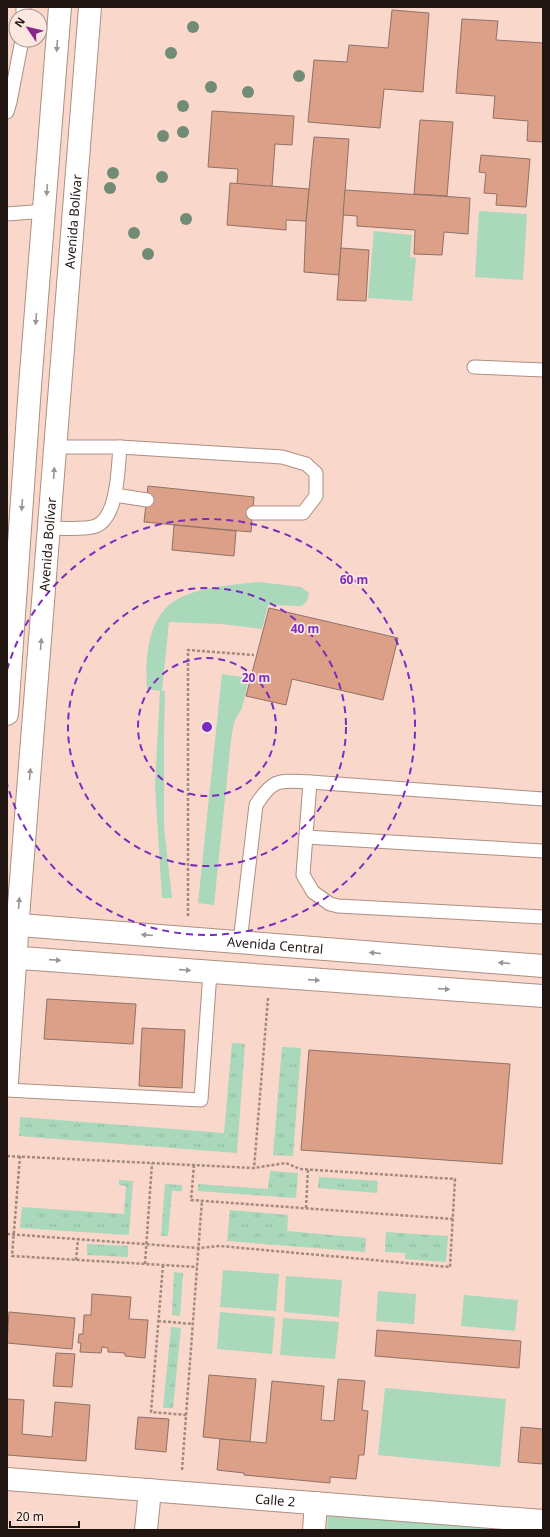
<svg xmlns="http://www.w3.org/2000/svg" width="550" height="1537" font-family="'Noto Sans',sans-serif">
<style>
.grass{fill:url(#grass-tufts)}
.green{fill:#aad8bb}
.building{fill:#dc9f87;stroke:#907266}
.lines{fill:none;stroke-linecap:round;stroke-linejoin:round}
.lane-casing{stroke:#ad8f82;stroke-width:15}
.street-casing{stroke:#ad8f82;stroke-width:24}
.secondary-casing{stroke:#ad8f82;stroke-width:24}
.path{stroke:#a38a80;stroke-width:2.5;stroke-dasharray:3 2;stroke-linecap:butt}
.lane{stroke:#fff;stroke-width:13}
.street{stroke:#fff;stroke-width:22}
.secondary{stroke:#fff;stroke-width:22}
.tree{fill:#718c74}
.oneway{fill:#9b9694}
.ring{fill:none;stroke:#7b2cbf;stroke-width:2;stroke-dasharray:7 5}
.labels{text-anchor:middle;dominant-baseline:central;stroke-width:3.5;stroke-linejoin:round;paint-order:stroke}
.street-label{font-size:13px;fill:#211511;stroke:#fce8e0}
.centre{fill:#7b2cbf;stroke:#fce8e0;stroke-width:2}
.ring-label{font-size:12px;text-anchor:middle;font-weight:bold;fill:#7b2cbf;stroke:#fce8e0;stroke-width:3.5;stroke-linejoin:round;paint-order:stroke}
</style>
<defs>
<pattern id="grass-tufts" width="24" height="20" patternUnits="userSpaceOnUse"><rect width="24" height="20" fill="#aad8bb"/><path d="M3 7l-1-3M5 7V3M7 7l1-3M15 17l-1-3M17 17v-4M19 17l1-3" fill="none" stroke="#92b8a0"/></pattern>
</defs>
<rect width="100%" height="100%" fill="#f9d7ca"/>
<!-- grass -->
<g class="grass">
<polygon points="232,1043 245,1044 237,1153 19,1136 20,1117 224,1133"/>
<polygon points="282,1047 301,1048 293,1156 273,1155"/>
<polygon points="270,1171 298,1173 296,1198 198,1191 198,1184 268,1189"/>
<polygon points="319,1177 378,1181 377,1193 318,1188"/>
<polygon points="119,1180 133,1181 129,1235 20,1228 22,1207 124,1214 126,1186 119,1185"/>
<polygon points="165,1184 182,1185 182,1191 172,1191 168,1236 161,1236"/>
<polygon points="230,1210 288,1215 287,1231 366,1238 365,1252 227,1241"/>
<polygon points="386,1232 448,1236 446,1262 405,1259 405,1253 385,1252"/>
<polygon points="87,1244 128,1246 128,1257 87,1255"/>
<polygon points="174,1272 183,1273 180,1316 172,1315"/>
<polygon points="171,1327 181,1328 173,1408 163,1408"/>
</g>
<!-- green -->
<g class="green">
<polygon points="479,211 527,214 523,280 475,277"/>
<polygon points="374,231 412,235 410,257 416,258 412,301 368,298"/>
<path d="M 259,582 L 301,587 L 309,593 C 308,599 307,603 301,606 L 268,605 L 262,629 L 221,624 L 169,622 L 162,691 L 165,691 L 164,737 L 164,827 L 172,898 L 162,898 L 155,786 L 160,691 L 147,689 C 145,660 147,617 176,600 C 198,587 234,585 259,582 Z"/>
<polygon points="222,674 249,678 242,708 234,722 231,740 214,905 198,903"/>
<polygon points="223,1270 279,1274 276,1311 220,1307"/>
<polygon points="286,1276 342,1280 339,1317 284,1312"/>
<polygon points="378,1291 416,1294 414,1324 376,1321"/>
<polygon points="464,1295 518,1300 515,1331 461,1326"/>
<polygon points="220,1312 275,1317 272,1354 217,1349"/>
<polygon points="283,1318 339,1322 335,1359 280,1355"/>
<polygon points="385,1388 506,1399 500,1467 378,1455"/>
<polygon points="328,1513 520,1530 327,1530"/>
</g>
<!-- building -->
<g class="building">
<polygon points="392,10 429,13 423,92 384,89 380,128 308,122 314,60 347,62 349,45 388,48"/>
<polygon points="462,19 498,21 496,40 543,43 543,142 527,141 528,121 493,118 495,96 456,93"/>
<polygon points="212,111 294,116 292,145 275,144 272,187 237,184 238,169 208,167"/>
<polygon points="420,120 453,122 447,196 414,194"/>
<polygon points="314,137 349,139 339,275 304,272 306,221"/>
<polygon points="481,155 530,159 526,207 496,205 497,194 484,193 486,173 479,172"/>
<polygon points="230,183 309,189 306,221 286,220 286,230 227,225"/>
<polygon points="345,190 470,198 468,234 444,232 442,255 414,254 415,230 357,226 357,216 343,215"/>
<polygon points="341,248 369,250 366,301 337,300"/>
<polygon points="148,486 254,497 251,532 144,522"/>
<polygon points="174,525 236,531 234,556 172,550"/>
<polygon points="269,608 398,638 383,700 292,679 286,705 246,696"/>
<polygon points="47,999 136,1004 133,1044 44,1039"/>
<polygon points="142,1028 185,1030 182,1088 139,1086"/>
<polygon points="309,1050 510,1064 502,1164 301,1150"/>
<polygon points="92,1294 131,1297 129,1319 148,1320 145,1358 125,1356 125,1353 108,1352 108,1348 102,1347 101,1353 80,1352 81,1343 78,1343 79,1334 83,1334 84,1315 91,1315"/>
<polygon points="9,1312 75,1318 72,1349 7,1343"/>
<polygon points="377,1330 521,1341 519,1368 375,1356"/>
<polygon points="56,1353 75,1354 72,1387 53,1386"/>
<polygon points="209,1375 256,1379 250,1442 203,1437"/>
<polygon points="338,1379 365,1381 362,1410 368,1411 364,1455 359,1455 356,1479 330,1477 330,1483 244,1475 244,1473 217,1470 220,1439 266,1443 272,1381 324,1386 321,1420 334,1421"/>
<polygon points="7,1399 24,1400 22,1434 52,1437 55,1402 90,1405 86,1461 7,1455"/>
<polygon points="138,1417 169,1419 166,1452 135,1449"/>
<polygon points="521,1427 543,1429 543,1464 518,1462"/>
</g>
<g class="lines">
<defs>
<g id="lane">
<polyline points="23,7 23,16"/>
<polyline points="7,112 10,102 22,40"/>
<polyline points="7,214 45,211"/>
<polyline points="474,367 543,370"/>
<polyline points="56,447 120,447 282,457 306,464 316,473 316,496 303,513 253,513"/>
<polyline points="115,495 147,500"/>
<path d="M 50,528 C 61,528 86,530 96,526 C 118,517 118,468 120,447"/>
<polyline points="310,782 303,875 313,892 330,904 338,906 543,917"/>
<polyline points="306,837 543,851"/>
<path d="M 240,942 L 256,805 C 274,777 279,781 310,782 L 543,799"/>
<polyline points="7,1090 201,1100 210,972"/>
</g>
<g id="street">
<path id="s1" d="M 7,1479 L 543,1521"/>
<polyline points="146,1530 150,1490"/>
<polyline points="314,1530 316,1503"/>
</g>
<g id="secondary">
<polyline points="7,714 30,386 60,7"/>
<path id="s2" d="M 7,924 L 543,966"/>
<polyline points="7,957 543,996"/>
<path id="s3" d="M 7,1082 L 19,905 L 90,7"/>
</g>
</defs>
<!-- lane casing -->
<use href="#lane" class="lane-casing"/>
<!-- street casing -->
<use href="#street" class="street-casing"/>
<!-- secondary casing -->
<use href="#secondary" class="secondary-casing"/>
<!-- path -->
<g class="path">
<polyline points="188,916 188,650 254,655"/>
<polyline points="7,1156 254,1168 268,998"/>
<polyline points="20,1156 12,1256 197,1267"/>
<polyline points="194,1165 191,1200 453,1219"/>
<polyline points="306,1208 308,1169"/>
<polyline points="7,1234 198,1248 220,1246 450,1267 455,1179 300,1169 286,1163 254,1168"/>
<polyline points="76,1260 78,1239"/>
<polyline points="145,1264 152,1163"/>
<polyline points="163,1265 151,1412 186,1415"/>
<polyline points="158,1321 193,1324"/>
<polyline points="182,1470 202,1200"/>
</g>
<!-- lane -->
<use href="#lane" class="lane"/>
<!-- street -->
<use href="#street" class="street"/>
<!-- secondary -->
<use href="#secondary" class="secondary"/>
</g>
<!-- trees -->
<g class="tree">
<circle cx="193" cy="27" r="6"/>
<circle cx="171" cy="53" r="6"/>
<circle cx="299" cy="76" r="6"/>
<circle cx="211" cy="87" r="6"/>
<circle cx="248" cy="92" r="6"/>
<circle cx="183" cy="106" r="6"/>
<circle cx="183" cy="132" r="6"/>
<circle cx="163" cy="136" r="6"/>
<circle cx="113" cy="173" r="6"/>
<circle cx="162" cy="177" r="6"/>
<circle cx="110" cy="188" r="6"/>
<circle cx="186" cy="219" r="6"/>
<circle cx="134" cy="233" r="6"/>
<circle cx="148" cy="254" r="6"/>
</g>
<!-- one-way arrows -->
<defs><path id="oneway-solid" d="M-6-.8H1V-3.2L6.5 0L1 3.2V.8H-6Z"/></defs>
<g class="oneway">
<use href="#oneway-solid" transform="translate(57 46) rotate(94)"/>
<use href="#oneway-solid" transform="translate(47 190) rotate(94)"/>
<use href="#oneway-solid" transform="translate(36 319) rotate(95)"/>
<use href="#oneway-solid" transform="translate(54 473) rotate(-86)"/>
<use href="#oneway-solid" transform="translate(22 505) rotate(94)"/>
<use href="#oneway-solid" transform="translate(41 644) rotate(-85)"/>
<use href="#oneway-solid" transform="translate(30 774) rotate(-85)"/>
<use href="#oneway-solid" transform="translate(19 903) rotate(-86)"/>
<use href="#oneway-solid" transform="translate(147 935) rotate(-175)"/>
<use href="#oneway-solid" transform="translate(375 953) rotate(-175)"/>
<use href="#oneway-solid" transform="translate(55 960) rotate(4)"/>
<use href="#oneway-solid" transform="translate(504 963) rotate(-175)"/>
<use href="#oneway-solid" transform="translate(185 970) rotate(4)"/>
<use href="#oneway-solid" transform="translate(314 980) rotate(4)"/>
<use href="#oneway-solid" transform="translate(444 989) rotate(4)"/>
</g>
<!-- distance rings -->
<g class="ring">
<circle cx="207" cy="727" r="69"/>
<circle cx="207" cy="727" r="139"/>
<path d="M7 670A208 208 0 1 1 7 784"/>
</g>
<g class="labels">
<!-- street labels -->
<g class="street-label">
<text stroke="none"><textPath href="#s3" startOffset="863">Avenida Bolívar</textPath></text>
<text stroke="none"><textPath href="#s3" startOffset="539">Avenida Bolívar</textPath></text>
<text stroke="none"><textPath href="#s2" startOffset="269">Avenida Central</textPath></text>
<text stroke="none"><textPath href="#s1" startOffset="269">Calle 2</textPath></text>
</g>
</g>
<circle cx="207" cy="727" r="6" class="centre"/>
<g class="ring-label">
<text x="354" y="584">60 m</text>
<text x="305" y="633">40 m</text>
<text x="256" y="682">20 m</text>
</g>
<!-- border -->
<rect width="550" height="1537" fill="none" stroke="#211511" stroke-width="16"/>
<!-- north arrow -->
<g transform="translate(28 28) rotate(305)"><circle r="19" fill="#fce8e0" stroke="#a4948d"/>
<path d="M0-3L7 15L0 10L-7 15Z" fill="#8b238a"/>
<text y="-6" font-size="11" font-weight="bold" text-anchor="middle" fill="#211511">N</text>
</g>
<!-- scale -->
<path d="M10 1521v6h69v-6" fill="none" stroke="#211511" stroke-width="2"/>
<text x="16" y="1521" font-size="12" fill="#211511" stroke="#fce8e0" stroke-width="3" paint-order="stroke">20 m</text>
</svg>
